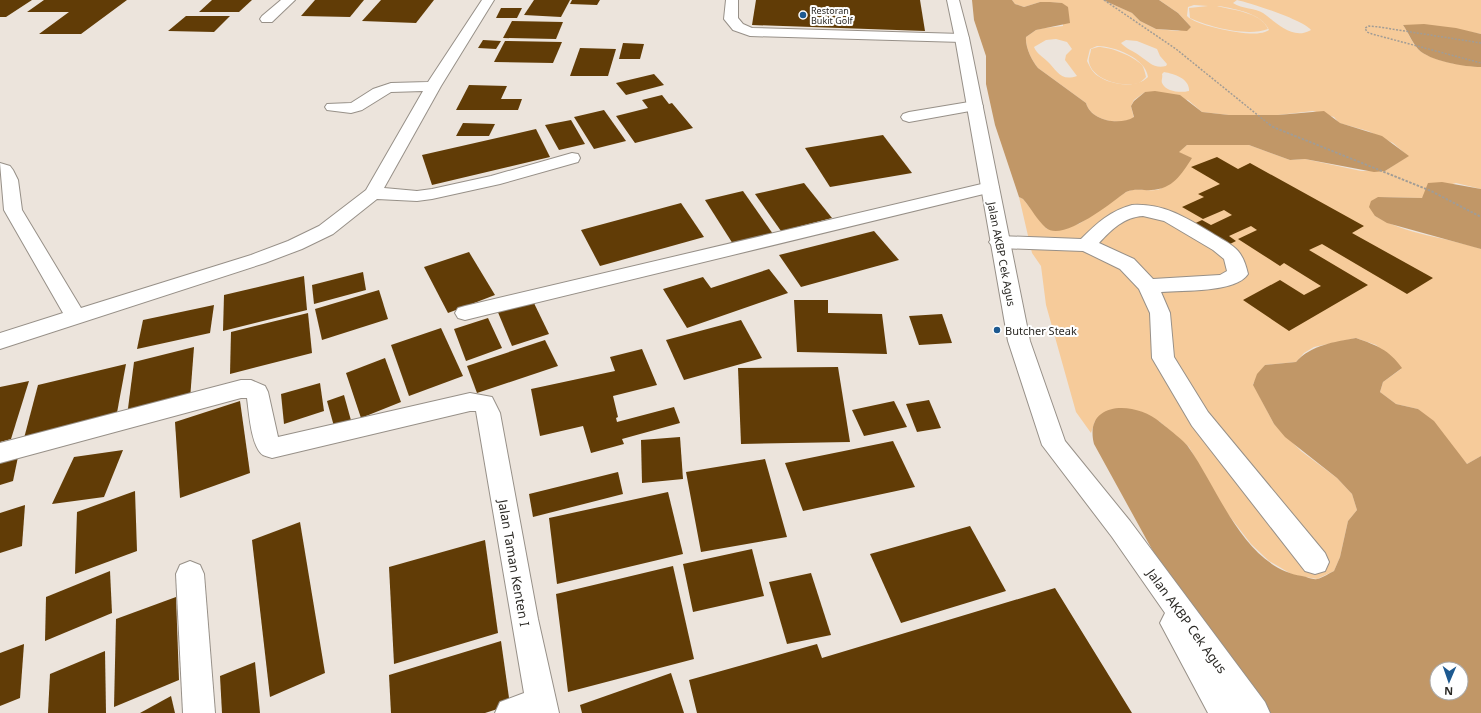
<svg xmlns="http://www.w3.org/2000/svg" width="1481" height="713" font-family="'Noto Sans',sans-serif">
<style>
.green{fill:#f6cb9a;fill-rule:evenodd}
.forest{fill:#c19767;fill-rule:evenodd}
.building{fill:#613c06}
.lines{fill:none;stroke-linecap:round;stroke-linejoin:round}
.minor-casing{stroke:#979088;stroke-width:2}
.major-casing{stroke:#979088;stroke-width:2}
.path-far1{stroke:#a19c95;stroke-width:1.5;stroke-dasharray:2 1.5;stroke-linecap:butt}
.path{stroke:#a19c95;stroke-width:2;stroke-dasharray:2.5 1.5;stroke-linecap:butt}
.minor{fill:#fff;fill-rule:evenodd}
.major{fill:#fff;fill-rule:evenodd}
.poi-dot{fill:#1d5990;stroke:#fff;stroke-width:1.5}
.labels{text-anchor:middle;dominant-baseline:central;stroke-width:4;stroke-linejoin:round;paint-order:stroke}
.far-poi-label{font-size:9px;fill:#2b2925;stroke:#fff;text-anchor:start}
.street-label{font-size:11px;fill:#2b2925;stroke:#fff}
.poi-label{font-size:11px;fill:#2b2925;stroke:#fff;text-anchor:start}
.near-street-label{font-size:13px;fill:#2b2925;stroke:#fff}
</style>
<rect width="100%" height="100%" fill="#ece4dc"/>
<!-- green -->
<g class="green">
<path d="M 1012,0 L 1103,0 L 1132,13 L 1140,21 L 1156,29 L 1178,31 L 1191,27 L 1178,13 L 1159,0 L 1481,0 L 1481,34 L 1445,27 L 1403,25 C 1408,32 1412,43 1418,49 C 1430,61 1464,66 1481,67 L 1481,189 L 1456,183 L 1426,192 L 1422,198 L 1378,197 L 1375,216 C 1407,235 1446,237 1481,249 L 1481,456 L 1467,464 L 1418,409 L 1396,404 L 1380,392 L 1383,382 L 1401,369 L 1376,345 L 1356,338 L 1314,347 L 1304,353 L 1296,362 L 1265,365 L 1253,384 L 1274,424 L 1301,451 L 1337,478 L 1352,494 L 1357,510 L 1348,521 L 1340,557 L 1334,571 L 1317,579 L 1293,575 L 1269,561 L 1251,544 L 1224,509 L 1189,447 L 1159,421 L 1095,421 L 1091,433 L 1076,412 L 1046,305 L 1041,266 L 1032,253 L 1019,197 L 1023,199 L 1047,229 L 1079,224 L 1126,192 C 1140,186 1148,193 1160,189 C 1168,186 1184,165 1191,158 L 1178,152 L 1187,145 L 1249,145 L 1290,160 L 1305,159 L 1361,171 L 1385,171 L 1408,156 L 1393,143 L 1368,131 L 1339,123 L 1334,117 L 1313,111 L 1278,115 L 1229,115 L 1202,112 L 1188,100 L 1145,92 L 1134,100 L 1131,106 L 1134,118 C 1120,126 1091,121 1086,103 L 1038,68 C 1032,61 1025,47 1026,37 L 1036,30 L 1044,28 L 1063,26 L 1062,3 L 1040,2 L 1024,7 L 1015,4 ZM 1237,0 C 1251,3 1303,20 1311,30 C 1292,41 1276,22 1263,13 C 1256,8 1242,9 1233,3 ZM 1194,5 L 1208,6 L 1189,8 L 1190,18 C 1209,27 1248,37 1268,29 C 1261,12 1232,10 1217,6 L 1219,6 C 1235,9 1262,13 1269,30 C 1267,31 1263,33 1260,33 C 1247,36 1196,26 1187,16 L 1188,7 ZM 1056,39 L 1067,42 L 1072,49 L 1066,55 L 1065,60 L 1077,76 C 1060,82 1057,70 1047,61 C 1042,56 1037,54 1034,47 L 1046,40 ZM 1126,40 L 1137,41 L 1157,49 L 1160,56 L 1167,64 L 1166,66 C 1154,69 1149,62 1140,56 C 1134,51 1126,49 1121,43 ZM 1097,46 C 1114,46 1146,58 1148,77 C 1136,89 1111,85 1098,76 C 1092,72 1090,67 1087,61 L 1090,49 ZM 1164,72 C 1175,74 1190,79 1189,91 C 1181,93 1166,92 1162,83 C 1161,80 1163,78 1162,74 Z"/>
<path d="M 1098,47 C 1111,47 1133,56 1142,65 C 1144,68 1145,73 1146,77 C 1144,79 1142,81 1139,83 C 1124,88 1092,80 1089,62 C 1088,58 1091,53 1091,49 Z"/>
</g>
<!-- forest -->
<g class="forest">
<path d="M 972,0 L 1012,0 L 1015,4 L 1024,7 L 1040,2 L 1050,2 L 1062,3 L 1068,7 L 1070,23 L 1036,30 L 1026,37 C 1025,47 1032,61 1038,68 L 1086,103 C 1091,121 1120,126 1134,117 L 1131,106 L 1134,101 L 1145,92 L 1155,91 L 1180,95 L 1202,112 L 1229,115 L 1278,115 L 1324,111 L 1340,123 L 1382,136 L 1409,156 L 1385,171 L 1374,172 L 1305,159 L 1290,160 L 1249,145 L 1187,145 L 1179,152 L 1192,158 C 1181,175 1173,189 1151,190 C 1141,191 1137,188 1126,192 C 1111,203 1063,242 1046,228 C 1037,220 1031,208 1023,199 L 1019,197 L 995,125 L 986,84 L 986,56 L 974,20 Z"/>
<polygon points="1103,0 1159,0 1178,13 1191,27 1187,31 1156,29 1140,21 1132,13"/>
<path d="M 1424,24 L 1456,28 L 1481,34 L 1481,67 C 1465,67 1429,61 1418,49 C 1412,42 1408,32 1403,25 Z"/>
<polygon points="1442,182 1481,189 1481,249 1387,223 1375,216 1369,207 1371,201 1378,197 1422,198 1428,183"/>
<path d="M 1356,338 C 1378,346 1388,349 1402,368 L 1383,382 L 1380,392 L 1396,404 L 1418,409 L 1434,421 L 1467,464 L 1481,456 L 1481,713 L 1242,713 L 1094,444 C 1083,400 1136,401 1160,422 C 1167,428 1185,441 1189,448 C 1219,490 1244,567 1302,576 C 1307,577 1313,580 1317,579 C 1323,578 1329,573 1334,571 L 1340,557 L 1348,521 L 1357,510 L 1352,494 L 1337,478 L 1285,437 L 1274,424 L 1253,385 L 1257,374 L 1265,365 L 1296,362 C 1311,345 1334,342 1356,338 ZM 1437,669 L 1461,669 L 1461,693 L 1437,693 Z"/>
</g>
<!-- building -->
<g class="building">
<polygon points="0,0 32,0 6,17 0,17"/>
<polygon points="44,0 127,0 81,34 39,34 69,12 27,12"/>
<polygon points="212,0 252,0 239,12 199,12"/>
<polygon points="315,0 364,0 350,17 301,16"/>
<polygon points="381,0 434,0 416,23 362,21"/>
<polygon points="534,0 570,0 561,17 524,15"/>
<polygon points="572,0 600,0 597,5 570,4"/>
<polygon points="756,0 920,0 925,31 752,25"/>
<polygon points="501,8 522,8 517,18 496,18"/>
<polygon points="186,16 230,16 214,32 168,31"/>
<polygon points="512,21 563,22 556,39 503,38"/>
<polygon points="483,40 501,41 496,49 478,48"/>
<polygon points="505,41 562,42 553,63 494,62"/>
<polygon points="623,43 644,44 640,59 619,59"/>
<polygon points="580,48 616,49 608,76 570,76"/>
<polygon points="654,74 664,85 626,95 616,83"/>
<polygon points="469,85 507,86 501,99 522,99 518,110 456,110"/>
<polygon points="662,95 669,104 672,103 693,128 635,143 616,116 648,108 642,100"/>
<polygon points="604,110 626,141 594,149 574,117"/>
<polygon points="571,120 585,144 559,150 545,125"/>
<polygon points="463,123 495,124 489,136 456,136"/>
<polygon points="536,129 550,157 432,185 422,155"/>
<polygon points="883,135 912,173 830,187 805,148"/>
<polygon points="1217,157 1238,169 1250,163 1364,226 1352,233 1433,278 1407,294 1322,244 1309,250 1368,285 1289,331 1243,300 1280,280 1304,295 1321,286 1284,263 1280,266 1238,239 1257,230 1251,226 1229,236 1236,241 1218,250 1185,228 1202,220 1211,225 1232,215 1224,210 1203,219 1182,207 1204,197 1198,194 1220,184 1191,167"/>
<polygon points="804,183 832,218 781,231 755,194"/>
<polygon points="743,191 773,234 733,244 705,200"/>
<polygon points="681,203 704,237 600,266 581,230"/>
<polygon points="874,231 899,260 801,287 779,255"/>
<polygon points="469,252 495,295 448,313 424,267"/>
<polygon points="769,269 788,293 687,328 663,289 703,277 711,288"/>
<polygon points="363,272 366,290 314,304 312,285"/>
<polygon points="304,276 307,310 223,331 224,295"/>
<polygon points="379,290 388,319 322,340 315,309"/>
<polygon points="532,299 549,334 512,346 497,310"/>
<polygon points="794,300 828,300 828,313 882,314 887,354 797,352"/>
<polygon points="214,305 210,333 137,349 143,320"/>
<polygon points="308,313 312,353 230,374 231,332"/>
<polygon points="942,314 952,343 919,345 909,316"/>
<polygon points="488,318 502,348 466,361 454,329"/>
<polygon points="741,320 762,358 684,380 666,340"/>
<polygon points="441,328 463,376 409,396 391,345"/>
<polygon points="545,340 558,366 477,393 467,366"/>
<polygon points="194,347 190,399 127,416 134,362"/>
<polygon points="642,349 657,385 613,396 618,417 616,418 617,422 674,407 680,423 622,439 624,444 591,453 583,426 540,436 531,389 615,371 610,357"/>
<polygon points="385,358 401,402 361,418 346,373"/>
<polygon points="126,364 116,418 23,442 38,385"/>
<polygon points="838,367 850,442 741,444 738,368"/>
<polygon points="29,381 11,439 0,442 0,387"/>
<polygon points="320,383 324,411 284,424 281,394"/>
<polygon points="344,395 352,424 335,430 327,401"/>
<polygon points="929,400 941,428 917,432 906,404"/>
<polygon points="240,401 250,473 180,498 175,422"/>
<polygon points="894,401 907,427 864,436 852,410"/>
<polygon points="680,437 683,479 642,483 641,440"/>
<polygon points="893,441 915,487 803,511 785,463"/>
<polygon points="123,450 104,497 52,504 74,457"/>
<polygon points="19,452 13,481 0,485 0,457"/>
<polygon points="765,459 787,537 701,552 686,472"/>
<polygon points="618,472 623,494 533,517 529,494"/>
<polygon points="135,491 137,551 75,574 77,512"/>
<polygon points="668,492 683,554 557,584 549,518"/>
<polygon points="25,505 22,546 0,553 0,513"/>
<polygon points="300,522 325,673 270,697 252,540"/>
<polygon points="970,526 1006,591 901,623 870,554"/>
<polygon points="485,540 498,633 394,664 389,567"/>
<polygon points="752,549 764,596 693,612 683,564"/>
<polygon points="673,566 694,659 568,692 556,594"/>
<polygon points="110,571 112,613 45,641 46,597"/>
<polygon points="811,573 831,635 787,644 769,582"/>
<polygon points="1055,588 1132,713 697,713 689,680 817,644 822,658"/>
<polygon points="176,597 179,680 114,707 116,619"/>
<polygon points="501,641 510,705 485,713 391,713 389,675"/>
<polygon points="24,644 20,698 0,706 0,653"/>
<polygon points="105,651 106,713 48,713 50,674"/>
<polygon points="255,662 260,713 222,713 220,676"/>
<polygon points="671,673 684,713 582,713 580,705"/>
<polygon points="171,696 175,713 140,713"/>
</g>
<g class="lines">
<defs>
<g id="minor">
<polygon points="281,0 295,0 272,22 262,22 260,19 262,16"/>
<polygon points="482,0 494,0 441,86 384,188 417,191 432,189 491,176 572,153 578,154 580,158 578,162 500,184 432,199 417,201 377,199 333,234 302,249 265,263 0,349 0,333 63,313 4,210 0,163 10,166 13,170 18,180 22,210 81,308 251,255 288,241 319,226 366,190 423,91 391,92 362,110 351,113 327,110 325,107 327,104 351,103 373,89 391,83 428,82"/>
<polygon points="726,0 738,0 738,18 743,24 752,28 962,34 967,35 969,38 967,41 962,42 750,36 733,30 724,19"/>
<polygon points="975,101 981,103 983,106 981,109 909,122 903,120 901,117 903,114 909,112"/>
<polygon points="990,182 996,183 999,187 996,191 465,320 458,318 455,313 458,308 465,306"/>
<path d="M 1132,205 C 1165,203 1188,219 1215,235 C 1223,240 1232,244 1238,251 C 1244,258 1246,266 1248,274 C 1236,293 1182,290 1161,292 L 1170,313 L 1174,357 L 1208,412 L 1325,553 L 1329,562 L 1325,571 L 1315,574 L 1305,571 L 1192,426 L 1152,358 L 1150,313 L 1139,289 L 1120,269 L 1083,251 L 999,248 L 992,246 L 989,242 L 992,238 L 999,236 L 1081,239 C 1097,223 1110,211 1132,205 ZM 1143,216 L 1164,221 L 1213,250 L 1224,259 L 1227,271 L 1220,275 L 1153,279 L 1134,259 L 1099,243 C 1111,230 1124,217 1143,216 Z"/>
<path d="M 241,380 L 251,380 L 265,386 L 268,392 L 278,437 L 470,393 L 492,397 L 500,413 L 538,619 L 559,713 L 495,713 L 500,702 L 524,693 L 476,411 L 470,411 L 272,458 C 269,457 265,456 263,455 C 251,447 249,412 247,398 L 241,398 L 0,463 L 0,443 Z"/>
<polygon points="190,561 200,565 204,574 215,713 183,713 176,574 180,565"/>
</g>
<polygon id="major" points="947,0 959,0 969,38 1030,341 1065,441 1130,521 1265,702 1270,713 1208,713 1160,623 1165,613 1112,537 1042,445 1008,341 955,38"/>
</defs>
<!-- minor casing -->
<use href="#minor" class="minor-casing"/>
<!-- major casing -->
<use href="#major" class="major-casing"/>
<!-- path-far1 -->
<g class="path-far1">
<polyline points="1104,0 1176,49 1270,125"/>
<polyline points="1481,43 1379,27 1369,26 1365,28 1367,32 1372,34 1481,63"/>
</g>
<!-- path -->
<polyline class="path" points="1269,124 1273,127 1431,191 1481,217"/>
<!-- minor -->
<use href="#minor" class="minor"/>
<!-- major -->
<use href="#major" class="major"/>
</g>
<!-- markers -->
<g class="poi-dot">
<circle cx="803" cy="15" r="4"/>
<circle cx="997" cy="330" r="4"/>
</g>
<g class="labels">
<!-- far-poi labels -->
<g class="far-poi-label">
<text x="811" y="10">Restoran<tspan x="811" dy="10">Bukit Golf</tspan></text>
</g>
<!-- street labels -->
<g class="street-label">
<text transform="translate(1002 254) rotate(79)">Jalan AKBP Cek Agus</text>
</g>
<!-- poi labels -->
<g class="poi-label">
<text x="1005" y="330">Butcher Steak</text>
</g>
<!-- near-street labels -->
<g class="near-street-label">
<text transform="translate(514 563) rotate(80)">Jalan Taman Kenten I</text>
<text transform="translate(1187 621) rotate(54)">Jalan AKBP Cek Agus</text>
</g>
</g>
<!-- north arrow -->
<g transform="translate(1449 681) rotate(182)"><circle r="19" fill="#ffffff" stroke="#aaa9a8"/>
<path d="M0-3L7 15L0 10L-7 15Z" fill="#1d5990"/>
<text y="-6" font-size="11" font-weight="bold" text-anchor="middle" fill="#2b2925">N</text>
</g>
</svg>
